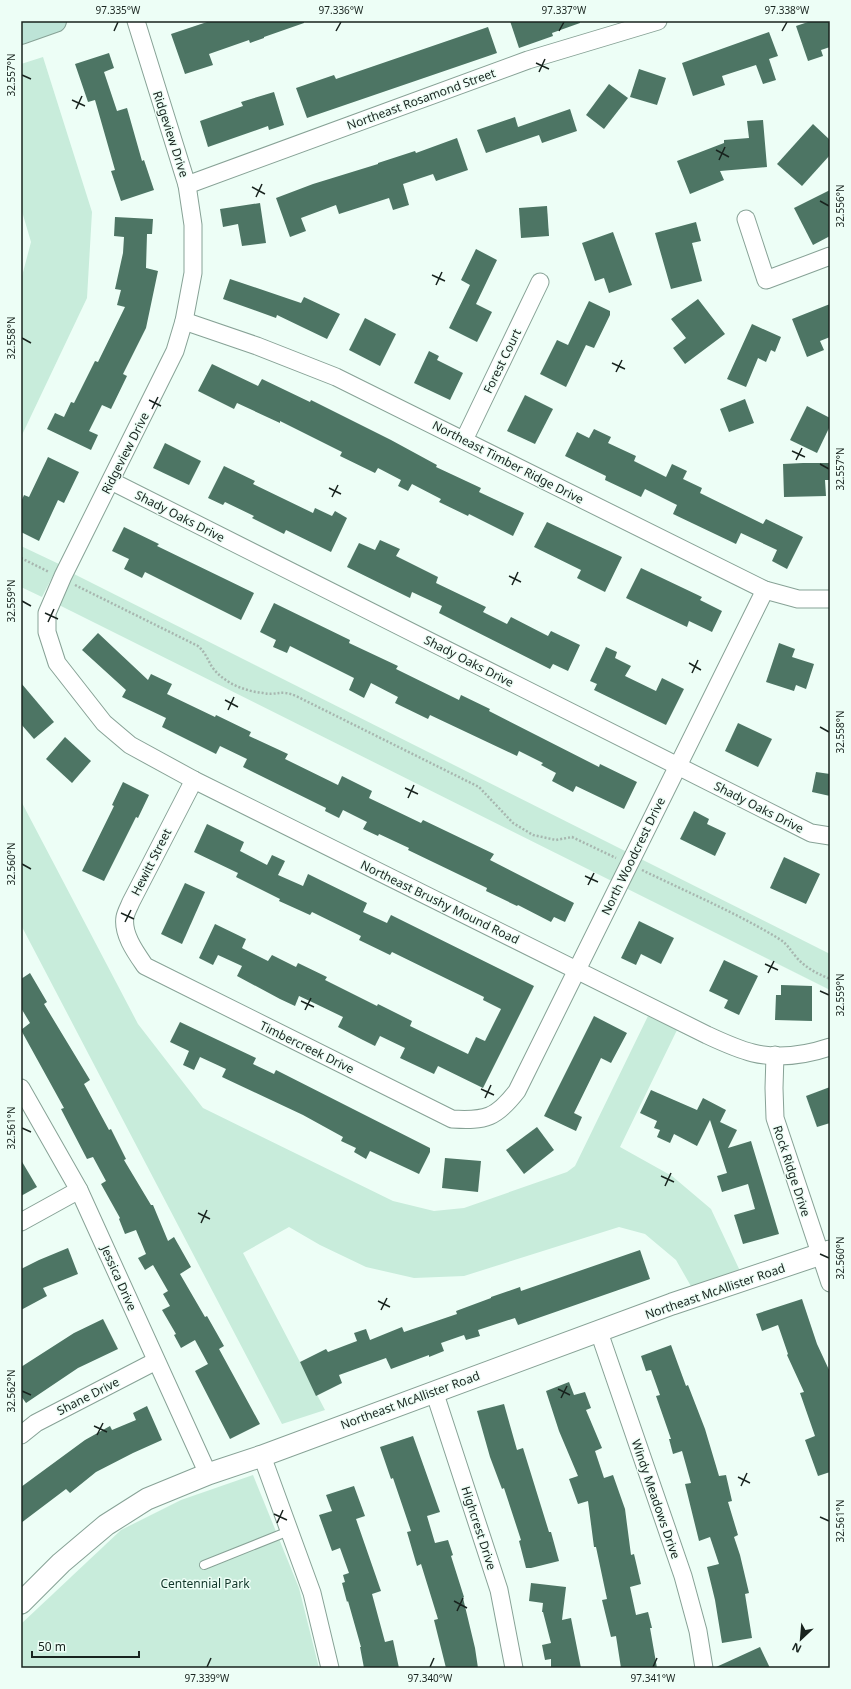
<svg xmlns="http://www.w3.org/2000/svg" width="851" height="1689" font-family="'Noto Sans',sans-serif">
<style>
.green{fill:#c8ecdb}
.building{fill:#4d7564}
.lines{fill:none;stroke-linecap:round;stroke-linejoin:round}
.service-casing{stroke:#87a296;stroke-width:10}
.minor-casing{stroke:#87a296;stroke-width:19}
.tertiary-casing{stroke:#87a296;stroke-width:23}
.secondary-casing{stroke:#87a296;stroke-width:24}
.path{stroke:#a7b6af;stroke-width:2.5;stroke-dasharray:2 2;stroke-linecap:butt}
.service{stroke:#fff;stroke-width:8}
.minor{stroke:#fff;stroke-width:17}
.tertiary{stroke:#fff;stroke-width:21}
.secondary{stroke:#bde4d7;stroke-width:22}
.ticks{fill:none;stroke:#18231e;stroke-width:1.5}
.labels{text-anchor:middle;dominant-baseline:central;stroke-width:3;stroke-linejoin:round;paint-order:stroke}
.street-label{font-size:12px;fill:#18231e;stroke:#edfef6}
.park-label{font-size:12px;fill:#113629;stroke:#edfef6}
.neatline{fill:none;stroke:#18231e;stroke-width:1.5}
.ticks-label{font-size:10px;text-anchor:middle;fill:#18231e}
</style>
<rect width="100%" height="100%" fill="#edfef6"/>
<!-- green -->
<g class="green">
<polygon points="43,57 92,212 87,298 21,437 21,280 31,242 21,208 21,64"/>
<polygon points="21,546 59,564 42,597 21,587"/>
<polygon points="74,574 830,954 830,990 59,605"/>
<polygon points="21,801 138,1024 203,1108 393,1201 434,1211 464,1208 567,1172 575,1166 648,1016 677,1030 620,1147 672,1176 711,1209 740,1271 692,1288 676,1260 645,1234 619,1227 464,1276 414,1278 366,1267 320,1245 289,1227 243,1253 325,1410 282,1424 21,925"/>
<polygon points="253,1475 299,1588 319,1668 21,1668 21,1624 121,1530 181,1500"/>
</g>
<!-- building -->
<g class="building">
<polygon points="210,21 304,21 304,23 264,37 264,38 250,43 249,40 209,54 213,65 185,74 171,34"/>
<polygon points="510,21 580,21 580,23 552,33 553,36 519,48"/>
<polygon points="811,21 830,21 830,47 821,50 823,56 808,61 796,26"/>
<polygon points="488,27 497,53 307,118 296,88 334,75 336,79"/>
<polygon points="769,32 778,56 769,59 776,80 763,84 756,65 722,76 725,85 693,96 682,63"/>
<polygon points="109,53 114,68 104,72 117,111 127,108 142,161 144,160 154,190 121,201 111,171 115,170 95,100 88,102 75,64"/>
<polygon points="639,69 666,78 657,105 630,97"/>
<polygon points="609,84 628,98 604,129 586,115"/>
<polygon points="274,92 284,125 269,130 268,126 208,147 200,121 243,106 241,102"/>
<polygon points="570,109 577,131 542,143 539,135 486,153 477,130 515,117 518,127"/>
<polygon points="763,120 767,167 720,171 724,180 690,194 677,161 724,143 724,140 749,138 747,121"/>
<polygon points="813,124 830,140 830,155 802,186 777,164"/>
<polygon points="457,138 468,170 436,181 433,174 403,184 409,205 393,210 389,198 339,214 336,205 301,218 306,231 290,237 276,198 313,184 378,164 378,163 415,151 416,153"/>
<polygon points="830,190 830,236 813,245 794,208"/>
<polygon points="260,203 266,243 242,246 238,224 223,227 220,209"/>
<polygon points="547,206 549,236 521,238 519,208"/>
<polygon points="115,217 153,219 152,234 147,234 146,268 158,271 146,328 123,374 127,376 111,409 102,405 89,431 98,435 91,450 47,429 55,413 64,417 71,402 74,403 95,361 98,362 125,307 117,305 121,290 115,289 123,253 124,237 114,236"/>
<polygon points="696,222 701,241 692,243 702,281 671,289 655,233"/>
<polygon points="613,232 632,285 609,293 604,278 595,281 582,243"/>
<polygon points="476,249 497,260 476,304 492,312 477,342 449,328 470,285 461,280"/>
<polygon points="230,279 301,303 304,297 340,314 327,339 277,315 276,318 223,299"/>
<polygon points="698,299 725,334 685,364 673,348 686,338 671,319"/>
<polygon points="589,301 610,311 610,315 594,348 586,345 566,387 540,374 557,340 568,345"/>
<polygon points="830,304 830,337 820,341 824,350 807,357 792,319"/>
<polygon points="365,318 396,334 380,366 349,350"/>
<polygon points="752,324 781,337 775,352 771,350 766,362 758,358 746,387 727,379"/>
<polygon points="429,351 439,356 437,360 463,373 450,400 414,383"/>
<polygon points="212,364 258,386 262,379 310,402 311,400 391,440 437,465 436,467 481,488 479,492 524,513 513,536 469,514 468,516 439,502 441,499 412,484 408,491 398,486 401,480 378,468 375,473 340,456 342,452 280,421 280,423 237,403 234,409 198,391"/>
<polygon points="525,395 553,409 535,444 507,431"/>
<polygon points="745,399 754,423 729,432 720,409"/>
<polygon points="807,406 830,418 830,426 817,453 790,440"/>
<polygon points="594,429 611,437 608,443 636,456 634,461 666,477 672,464 687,471 683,479 702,488 700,493 763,524 766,519 803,537 787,569 772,561 777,550 741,533 736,544 673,514 677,505 645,489 641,497 605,480 606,476 565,456 577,432 589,438"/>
<polygon points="165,443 201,461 189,485 153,468"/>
<polygon points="48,457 79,472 64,503 58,500 39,541 21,532 21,502 24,495 29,497"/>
<polygon points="803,463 830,463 830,480 825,480 826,496 784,497 783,464"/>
<polygon points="224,466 255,481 253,484 313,513 315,508 332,516 335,511 347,518 331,552 286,530 284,534 252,518 254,516 225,502 223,505 208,498"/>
<polygon points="547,522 622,557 605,592 577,578 581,570 534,547"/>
<polygon points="124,527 159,544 157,546 254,593 241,620 145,572 142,578 124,569 129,559 112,551"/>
<polygon points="380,540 400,549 396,556 438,577 436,583 486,607 483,612 507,624 511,617 548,636 551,631 580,645 568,671 553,664 550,669 439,613 442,606 412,592 410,598 347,567 359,543 375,550"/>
<polygon points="641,568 702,597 700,600 722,611 712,632 689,621 687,627 626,598"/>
<polygon points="274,603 350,640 349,643 398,666 396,669 459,700 461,695 490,709 489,711 599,767 600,764 637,782 624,809 576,786 573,792 552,781 556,773 541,765 543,763 519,751 517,756 430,715 428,719 395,703 398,697 371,683 364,698 349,690 354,678 290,646 287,653 273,647 276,640 260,632"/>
<polygon points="98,633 148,680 151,674 172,684 167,694 215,717 216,715 251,732 249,736 288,754 285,759 338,785 342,776 372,791 369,798 421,823 423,820 494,854 490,860 574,903 565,922 554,917 551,922 518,905 517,906 486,891 487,888 408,850 409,848 379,834 378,836 363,829 367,822 343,810 339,818 325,811 326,808 243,767 247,759 220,746 216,754 162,727 166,718 122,697 126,690 82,650"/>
<polygon points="779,643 795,649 792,657 814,664 806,689 796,685 794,691 766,682"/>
<polygon points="606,647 617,652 615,658 631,666 625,676 656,691 662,678 684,689 666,725 594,690 597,684 590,681"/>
<polygon points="21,683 54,722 34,739 21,724"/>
<polygon points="738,723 772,739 758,767 725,751"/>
<polygon points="65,737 91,761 72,783 46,759"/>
<polygon points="816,772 830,774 830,796 812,792"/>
<polygon points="123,782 149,795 138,818 136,817 104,881 82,871 114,806 112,805"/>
<polygon points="694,811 709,819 707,824 726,833 715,856 680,839"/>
<polygon points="207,824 244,842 240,851 267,865 272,855 285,861 278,875 303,886 308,874 367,903 363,912 387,923 391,915 534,986 483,1088 438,1066 434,1074 400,1058 405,1048 380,1036 375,1046 361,1039 338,1027 343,1017 314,1003 299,996 295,1006 280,999 237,976 242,966 218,955 213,965 199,958 215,924 246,939 242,948 268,961 272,955 296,967 298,963 327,977 325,980 377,1006 378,1004 412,1021 410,1026 468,1054 476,1037 485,1041 501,1009 483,1000 484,997 392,952 390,955 359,940 361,936 312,912 310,915 279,901 280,899 236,877 238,873 194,852"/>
<polygon points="784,857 820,874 806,904 770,888"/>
<polygon points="185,883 205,892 182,944 161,934"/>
<polygon points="639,921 674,938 661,964 641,954 636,965 621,958"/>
<polygon points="724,960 758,976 739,1015 724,1008 728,1000 709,991"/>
<polygon points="30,973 47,1002 44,1004 90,1080 84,1084 109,1130 111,1129 126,1159 124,1160 151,1205 153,1205 168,1241 174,1237 191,1267 180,1274 205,1317 207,1316 224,1346 219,1349 260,1424 230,1439 195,1371 208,1364 195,1340 181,1348 174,1335 176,1334 162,1310 170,1306 163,1294 168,1291 153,1265 145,1270 138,1258 146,1254 136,1230 125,1234 119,1219 120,1218 101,1184 106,1181 93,1157 87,1159 61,1109 64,1108 21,1030 30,1023 21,1008 21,979"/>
<polygon points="781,985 812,986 812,1021 775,1020 776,995 781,995"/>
<polygon points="594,1016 627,1033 611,1063 601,1058 574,1113 582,1117 576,1131 544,1116"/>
<polygon points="180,1022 256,1058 253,1064 274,1074 276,1070 430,1148 430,1152 419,1174 370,1151 366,1159 354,1152 356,1148 341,1141 343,1137 303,1115 222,1077 226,1069 200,1057 194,1070 183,1065 189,1051 170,1042"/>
<polygon points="830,1087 830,1123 817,1127 806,1096"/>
<polygon points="651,1090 697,1110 703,1098 726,1110 720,1122 737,1130 728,1148 751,1141 779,1234 743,1244 734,1215 755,1209 748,1184 722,1192 717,1176 727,1173 710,1120 697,1146 674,1134 670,1143 657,1137 660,1130 654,1128 657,1121 640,1113"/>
<polygon points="537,1127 554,1150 524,1174 506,1150"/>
<polygon points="445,1158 481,1161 478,1192 442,1188"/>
<polygon points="21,1160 37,1187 21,1196"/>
<polygon points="68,1248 78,1274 43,1288 47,1296 21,1310 21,1269 39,1260"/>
<polygon points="640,1250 650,1279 518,1325 515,1318 478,1330 480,1336 466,1340 464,1335 441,1343 444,1351 429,1357 429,1355 391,1369 386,1358 339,1375 342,1383 316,1396 300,1362 326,1349 328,1352 357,1341 354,1333 366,1329 370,1340 402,1327 404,1332 457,1314 456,1311 491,1298 491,1297 520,1287 521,1291"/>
<polygon points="802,1299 817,1344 830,1372 830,1472 818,1476 805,1440 815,1436 800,1393 804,1392 787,1355 788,1354 778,1325 762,1331 756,1314"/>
<polygon points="103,1319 118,1349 78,1368 26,1403 21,1396 21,1367 74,1333"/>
<polygon points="671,1345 686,1386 688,1385 705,1429 719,1476 726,1475 732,1501 728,1502 738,1535 734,1537 740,1555 749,1593 745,1594 752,1638 722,1643 715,1600 707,1567 719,1564 710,1537 699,1541 685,1484 691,1483 682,1451 673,1454 669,1439 671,1439 656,1396 660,1395 651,1370 646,1371 641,1356"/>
<polygon points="569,1382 574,1395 585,1392 591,1408 586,1410 602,1448 595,1451 604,1478 613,1475 625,1509 631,1555 634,1554 641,1584 630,1587 636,1615 648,1612 652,1628 650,1628 657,1668 621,1668 616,1636 611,1637 602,1600 607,1599 596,1547 594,1547 588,1501 578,1504 569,1479 578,1476 559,1431 546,1391"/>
<polygon points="504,1404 517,1450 523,1448 549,1532 551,1532 559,1561 531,1568 526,1568 519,1541 521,1540 504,1488 502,1489 490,1457 477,1411"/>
<polygon points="147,1406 162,1440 133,1453 96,1472 70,1493 66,1489 21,1523 21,1487 85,1440 110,1426 112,1430 136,1420 133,1413"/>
<polygon points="413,1436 440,1512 427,1516 435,1543 448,1540 453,1555 451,1556 464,1597 463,1598 475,1648 478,1668 446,1668 434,1620 438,1619 421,1564 417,1566 407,1532 411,1531 393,1478 391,1479 380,1447"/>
<polygon points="354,1486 365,1516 356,1519 381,1591 372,1594 385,1642 393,1640 399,1668 364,1668 360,1647 361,1647 348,1601 347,1602 342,1583 345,1582 343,1575 349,1573 340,1548 332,1551 319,1515 332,1511 326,1495"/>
<polygon points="531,1583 566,1587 562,1620 571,1618 581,1668 551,1668 551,1659 545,1660 542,1645 551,1643 543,1612 542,1612 543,1603 529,1601"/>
<polygon points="760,1647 770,1668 714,1668"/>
</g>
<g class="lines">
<defs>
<polyline id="service" points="204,1565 289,1531"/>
<g id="minor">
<path d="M 136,21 L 187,185 L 193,225 L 193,273 L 184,321 L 175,351 L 63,576 L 47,613 L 47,632 L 57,663 L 104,723 L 130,745 L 194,780 L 707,1035 C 722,1042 737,1049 753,1053 C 778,1059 806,1055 830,1047"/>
<polyline points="187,185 528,60 658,21"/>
<polyline points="746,219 766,280 830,256"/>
<polyline points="184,321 257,346 336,377 765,590 798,599 830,599"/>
<polyline points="464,440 540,282"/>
<polyline points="111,481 811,833 830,836"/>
<path d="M 194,780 L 131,902 C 129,907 126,912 125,917 C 122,934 136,953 145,966 L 452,1119 C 486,1121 496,1118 517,1091 L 765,590"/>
<polyline points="775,1055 774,1088 775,1118 830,1283"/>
<polyline points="21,1088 79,1190 208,1474"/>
<polyline points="21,1222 79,1190"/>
<polyline points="599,1332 683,1576 698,1631 704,1668"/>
<polyline points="434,1391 499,1590 514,1668"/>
<polyline points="21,1435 36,1423 156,1361"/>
<polyline points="262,1456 312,1593 330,1668"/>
</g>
<polyline id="tertiary" points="21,1603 61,1563 106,1525 147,1499 208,1474 262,1456 672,1304 830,1251"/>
<polyline id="secondary" points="21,33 55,21"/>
</defs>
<!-- service casing -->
<use href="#service" class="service-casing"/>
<!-- minor casing -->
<use href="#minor" class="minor-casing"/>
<!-- tertiary casing -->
<use href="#tertiary" class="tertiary-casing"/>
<!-- secondary casing -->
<use href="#secondary" class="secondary-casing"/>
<!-- path -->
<g class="path">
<polyline points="21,558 49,572"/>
<path d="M 75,585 L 198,646 C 205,652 208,660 212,667 C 224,683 244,691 263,693 C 277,696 280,689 296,696 L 479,787 L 513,823 L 533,835 L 556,840 L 572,837 L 616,858"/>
<path d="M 642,870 C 689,893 737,913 781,940 C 788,945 791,951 797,958 C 806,968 818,974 830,979"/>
</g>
<!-- service -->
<use href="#service" class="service"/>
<!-- minor -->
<use href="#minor" class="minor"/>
<!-- tertiary -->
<use href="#tertiary" class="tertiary"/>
<!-- secondary -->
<use href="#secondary" class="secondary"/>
</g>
<!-- ticks -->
<path class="ticks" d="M 114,31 L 118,22M 336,31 L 341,22M 559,31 L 564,22M 782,31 L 787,22M 536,63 L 549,69M 539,72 L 545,59M 22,75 L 31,79M 72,100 L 85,106M 76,109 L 82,96M 716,150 L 729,157M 719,160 L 725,147M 252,187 L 265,194M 256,197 L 262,184M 820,201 L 829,206M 432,275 L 445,281M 436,285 L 442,272M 22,338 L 31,343M 612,363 L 625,369M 616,372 L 622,360M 149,400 L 161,406M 152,409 L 158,397M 792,451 L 805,457M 796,460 L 802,448M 820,464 L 829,469M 329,488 L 341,494M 332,497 L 338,485M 509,576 L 521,582M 512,585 L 518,572M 22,601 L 31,606M 45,613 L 58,619M 48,622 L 54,609M 689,663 L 701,670M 692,673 L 698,660M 225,700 L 238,707M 228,710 L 234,697M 820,727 L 829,732M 405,788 L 418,794M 408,798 L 414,785M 22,864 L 31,869M 585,876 L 598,882M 588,885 L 594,873M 121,913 L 134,919M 125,922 L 131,910M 765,964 L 778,970M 768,973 L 774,961M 820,991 L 829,995M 301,1001 L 314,1007M 305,1010 L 311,998M 481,1089 L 494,1095M 485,1098 L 491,1085M 22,1128 L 31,1132M 661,1176 L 674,1182M 665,1186 L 671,1173M 198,1213 L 210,1219M 201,1223 L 207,1210M 820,1254 L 829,1258M 378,1301 L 390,1307M 381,1310 L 387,1298M 558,1389 L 570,1395M 22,1391 L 31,1395M 561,1398 L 567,1386M 94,1426 L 107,1432M 97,1435 L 103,1423M 738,1477 L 750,1483M 741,1486 L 747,1473M 274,1514 L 287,1520M 820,1517 L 829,1521M 277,1523 L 283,1510M 454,1601 L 467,1608M 457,1611 L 463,1598M 207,1667 L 211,1658M 430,1667 L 434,1658M 653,1667 L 657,1658"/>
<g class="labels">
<!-- street labels -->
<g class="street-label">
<text transform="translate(421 99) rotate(-20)">Northeast Rosamond Street</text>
<text transform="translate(171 134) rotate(72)">Ridgeview Drive</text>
<text transform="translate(502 361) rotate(-64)">Forest Court</text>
<text transform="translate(125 453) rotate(-63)">Ridgeview Drive</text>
<text transform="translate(508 462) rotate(27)">Northeast Timber Ridge Drive</text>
<text transform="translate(180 516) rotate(27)">Shady Oaks Drive</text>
<text transform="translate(469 661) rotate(27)">Shady Oaks Drive</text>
<text transform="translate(759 807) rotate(27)">Shady Oaks Drive</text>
<text transform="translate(633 856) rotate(-64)">North Woodcrest Drive</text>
<text transform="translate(151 862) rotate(-63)">Hewitt Street</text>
<text transform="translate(440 902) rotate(26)">Northeast Brushy Mound Road</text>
<text transform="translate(307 1047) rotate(26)">Timbercreek Drive</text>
<text transform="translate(792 1171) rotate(72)">Rock Ridge Drive</text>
<text transform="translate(119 1278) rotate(66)">Jessica Drive</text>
<text transform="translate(715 1291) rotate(-19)">Northeast McAllister Road</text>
<text transform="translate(88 1396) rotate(-27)">Shane Drive</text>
<text transform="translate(410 1400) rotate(-20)">Northeast McAllister Road</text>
<text transform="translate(656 1499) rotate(71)">Windy Meadows Drive</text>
<text transform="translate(479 1528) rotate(72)">Highcrest Drive</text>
</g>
<!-- park labels -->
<g class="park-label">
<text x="205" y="1583">Centennial Park</text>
</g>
</g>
<!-- border -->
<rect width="851" height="1689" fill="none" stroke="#edfef6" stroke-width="44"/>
<!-- north arrow -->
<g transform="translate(801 1639) rotate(206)" stroke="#edfef6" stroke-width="3" paint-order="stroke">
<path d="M0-3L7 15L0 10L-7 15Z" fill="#18231e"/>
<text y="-6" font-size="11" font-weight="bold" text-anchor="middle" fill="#18231e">N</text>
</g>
<!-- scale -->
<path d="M32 1651v6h107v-6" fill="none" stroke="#18231e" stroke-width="2"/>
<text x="38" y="1651" font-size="12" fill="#18231e" stroke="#edfef6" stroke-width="3" paint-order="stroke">50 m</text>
<rect x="22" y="22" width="807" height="1645" class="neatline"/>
<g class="ticks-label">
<text x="118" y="14">97.335°W</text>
<text x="341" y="14">97.336°W</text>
<text x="564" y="14">97.337°W</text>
<text x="787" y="14">97.338°W</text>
<text transform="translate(11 75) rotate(-90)" y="4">32.557°N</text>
<text transform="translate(840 206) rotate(-90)" y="4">32.556°N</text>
<text transform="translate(11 338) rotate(-90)" y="4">32.558°N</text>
<text transform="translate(840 469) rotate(-90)" y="4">32.557°N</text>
<text transform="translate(11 601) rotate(-90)" y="4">32.559°N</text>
<text transform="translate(840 732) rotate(-90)" y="4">32.558°N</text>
<text transform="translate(11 864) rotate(-90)" y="4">32.560°N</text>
<text transform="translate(840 995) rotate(-90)" y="4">32.559°N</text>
<text transform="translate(11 1128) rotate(-90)" y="4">32.561°N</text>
<text transform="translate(840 1258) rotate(-90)" y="4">32.560°N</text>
<text transform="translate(11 1391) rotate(-90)" y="4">32.562°N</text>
<text transform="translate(840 1521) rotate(-90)" y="4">32.561°N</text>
<text x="207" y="1682">97.339°W</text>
<text x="430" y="1682">97.340°W</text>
<text x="653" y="1682">97.341°W</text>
</g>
</svg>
